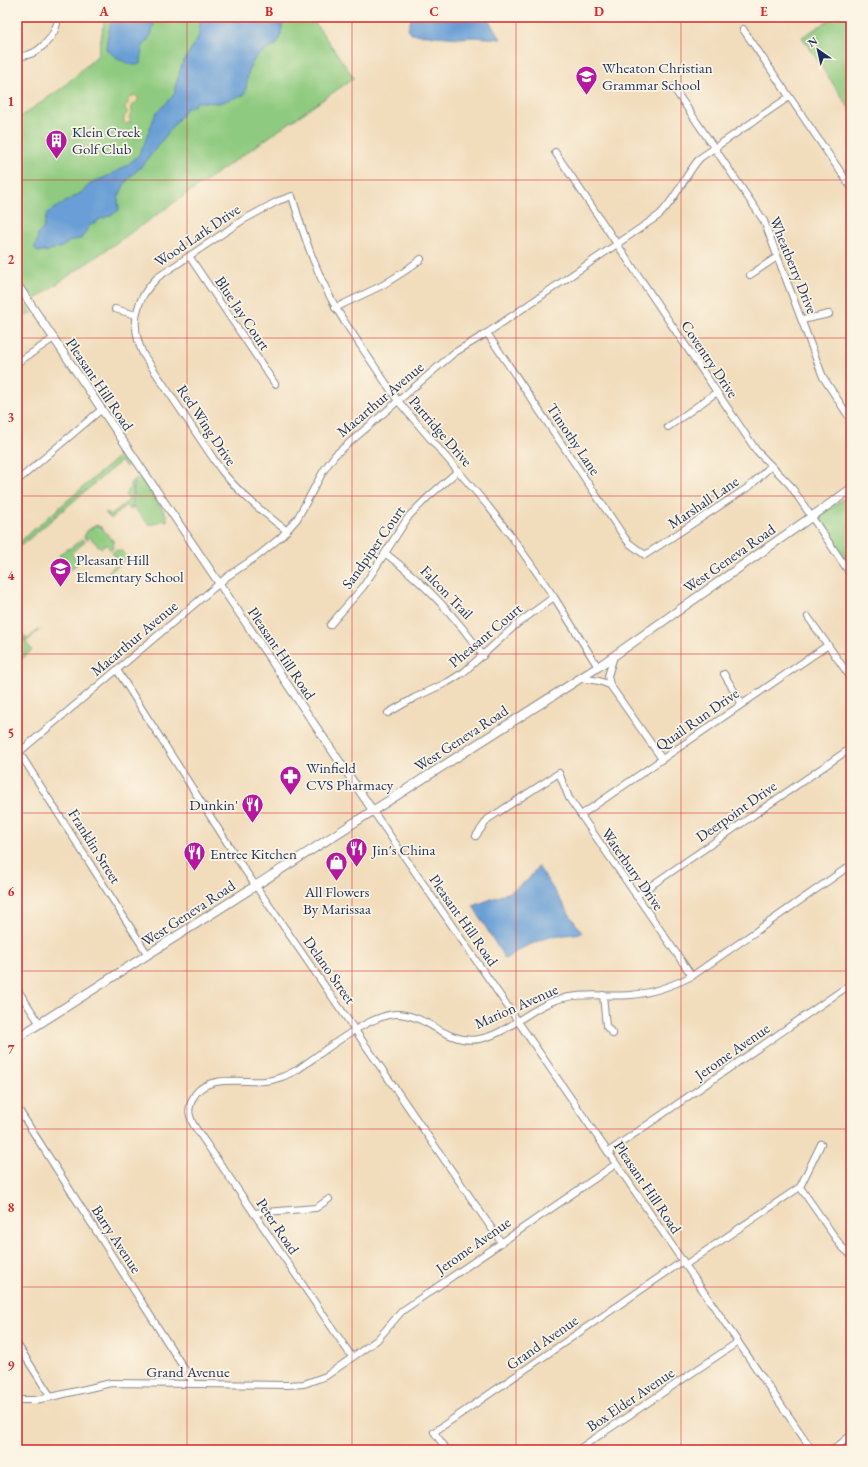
<svg xmlns="http://www.w3.org/2000/svg" width="868" height="1467" font-family="'EB Garamond',serif">
<style>
.green{fill:#8eca7f;stroke:#547c6e}
.sand{fill:#eeda9e;stroke:#84847e}
.water{fill:#699fd6;stroke:#42679a}
.lines{fill:none;stroke-linecap:round;stroke-linejoin:round}
.minor-casing{stroke:#86868c;stroke-width:8}
.tertiary-casing{stroke:#86868c;stroke-width:9}
.secondary-casing{stroke:#86868c;stroke-width:10}
.minor{stroke:#fff;stroke-width:6}
.tertiary{stroke:#fff;stroke-width:7}
.secondary{stroke:#fff;stroke-width:8}
.grid{fill:none;stroke:#d62828;stroke-width:1;stroke-opacity:0.55}
.labels{text-anchor:middle;dominant-baseline:central;stroke-width:3.5;stroke-linejoin:round;paint-order:stroke}
.poi-label{font-size:15px;fill:#1b2f5e;stroke:#fcf5e5;text-anchor:start}
.street-label{font-size:15px;fill:#1b2f5e;stroke:#fcf5e5}
.neatline{fill:none;stroke:#d62828;stroke-width:1.5}
.grid-label{font-size:13px;text-anchor:middle;font-weight:bold;fill:#d62828}
</style>
<rect width="100%" height="100%" fill="#fcf5e5"/>
<filter id="ink" filterUnits="userSpaceOnUse"><feTurbulence type="fractalNoise" baseFrequency=".025" numOctaves="2"/><feDisplacementMap in="SourceGraphic" scale="8" xChannelSelector="R" yChannelSelector="G"/><feConvolveMatrix kernelMatrix="1 2 1 2 8 2 1 2 1" color-interpolation-filters="sRGB"/></filter>
<filter id="wash" filterUnits="userSpaceOnUse"><feTurbulence type="fractalNoise" baseFrequency=".012" numOctaves="4" result="noise"/><feDisplacementMap in="SourceGraphic" scale="16" xChannelSelector="R" yChannelSelector="G"/><feGaussianBlur stdDeviation="0.9" result="paint"/><feColorMatrix in="noise" values="0 0 0 0 0 0 0 0 0 0 0 0 0 0 0 0 0 1.4 0 .05"/><feComposite in="paint" operator="in"/></filter>
<g filter="url(#wash)">
<rect width="100%" height="100%" fill="#f1dcbb"/>
<!-- green -->
<g class="green">
<polygon points="105,17 311,17 354,78 31,302 17,281 17,119 62,88 98,55"/>
<polygon points="834,17 851,17 851,111 802,37"/>
<polygon points="17,293 32,313 17,320"/>
<polygon points="124,452 128,459 128,464 126,467 121,461 17,549 17,544"/>
<polygon points="139,478 144,482 167,516 166,518 168,520 165,521 164,520 155,524 148,524 133,507 134,482 133,483 133,490 131,502 132,509 130,510 126,505 111,519 105,513 107,512 110,516 129,500 125,495 130,488 130,483 135,479"/>
<polygon points="851,494 851,568 816,518"/>
<polygon points="96,525 101,527 114,542 113,548 111,550 105,544 101,548 99,545 98,546 90,537 86,540 84,537 87,531"/>
<polygon points="82,539 85,542 71,553 79,562 69,571 59,561 60,554 65,550 71,548"/>
<polygon points="115,550 122,551 125,555 125,560 109,573 108,572 116,565 114,562 118,559 112,553"/>
<polygon points="39,629 39,630 27,641 26,641 19,634 32,650 17,663 17,632 20,631 28,639"/>
</g>
<!-- sand -->
<path class="sand" d="M 135,95 L 138,97 C 139,101 135,104 131,106 L 132,112 L 129,118 L 131,122 L 126,124 L 124,122 L 124,117 L 128,112 L 125,109 L 125,107 L 128,104 L 128,99 Z"/>
<!-- water -->
<g class="water">
<path d="M 111,17 L 148,17 L 154,24 L 151,35 L 142,48 L 141,63 C 139,64 138,65 135,65 C 129,66 110,54 106,49 C 106,38 111,28 111,17 Z"/>
<path d="M 201,17 L 282,17 C 283,24 281,42 275,46 C 264,51 257,53 251,65 C 246,74 248,86 244,95 L 218,103 L 198,102 L 195,103 L 195,105 L 187,108 L 144,164 L 130,177 L 124,185 L 118,198 L 119,210 L 111,215 L 98,220 L 97,222 L 90,225 L 81,239 L 72,240 L 62,247 L 50,250 L 48,252 L 43,251 L 38,252 L 34,247 L 36,245 L 38,234 L 43,229 L 47,213 L 82,192 L 91,183 L 108,176 L 126,166 L 138,156 L 144,144 L 156,113 L 172,97 L 175,92 L 175,87 L 182,64 L 198,38 Z"/>
<polygon points="412,17 486,17 501,39 474,37 460,38 411,34 408,28"/>
<polygon points="538,866 582,933 548,937 520,949 505,959 473,906 510,892 528,880"/>
</g>
</g>
<g filter="url(#ink)">
<g class="lines">
<defs>
<g id="minor">
<polyline points="743,29 851,187"/>
<path d="M 17,56 C 37,58 57,36 58,17"/>
<polyline points="673,87 764,221 823,377 851,420"/>
<polyline points="555,152 756,450 790,485 851,575"/>
<polyline points="189,256 275,384"/>
<polyline points="750,275 777,257"/>
<polyline points="335,308 383,285 405,271 421,259"/>
<polyline points="115,309 136,315"/>
<polyline points="802,320 829,314"/>
<polyline points="487,333 625,538 629,543 645,555 750,486 771,466"/>
<polyline points="17,363 54,338"/>
<polyline points="668,427 717,392"/>
<polyline points="17,481 102,409"/>
<path d="M 287,531 C 263,512 240,494 221,470 L 143,354 C 130,325 134,300 158,277 L 243,220 L 278,201 L 292,196 C 305,240 319,282 344,321 L 398,401 L 488,506 L 509,533 L 554,597 L 598,667"/>
<path d="M 385,553 C 423,582 456,616 483,656"/>
<polyline points="808,617 851,678"/>
<polyline points="330,625 363,587 409,516 428,497 458,471"/>
<polyline points="614,656 608,676 610,685 662,759"/>
<polyline points="117,670 242,866 501,1242"/>
<polyline points="724,674 742,704"/>
<polyline points="580,678 599,681 610,685"/>
<polyline points="388,713 414,698 448,682 464,672 517,624 554,597"/>
<polyline points="19,752 148,955"/>
<path d="M 17,754 L 228,576 L 259,555 L 281,537 L 297,519 L 324,470 L 335,455 L 454,353 L 487,333 L 658,216 C 676,200 684,176 700,158 L 789,97"/>
<polyline points="373,811 608,1152 812,1450"/>
<polyline points="581,815 828,645"/>
<polyline points="476,836 488,819 559,773 569,798 692,976"/>
<polyline points="636,896 851,748"/>
<polyline points="17,989 40,1024"/>
<polyline points="603,995 606,1026 613,1034"/>
<polyline points="17,1107 194,1384"/>
<polyline points="608,1152 851,984"/>
<polyline points="800,1187 841,1246 851,1255"/>
<polyline points="254,1213 316,1208 329,1199"/>
<polyline points="685,1265 800,1187 821,1144"/>
<polyline points="17,1344 51,1397"/>
<path d="M 352,1357 L 193,1124 C 188,1113 188,1109 193,1098 C 205,1073 244,1083 265,1081 C 277,1080 287,1075 297,1070 C 321,1054 371,1012 399,1014 C 408,1015 417,1018 425,1022 C 441,1031 459,1043 479,1039 C 508,1034 528,1009 556,1000 C 581,992 606,997 631,995 C 653,993 672,986 692,976 L 851,865"/>
<polyline points="17,1400 35,1400 51,1397 111,1383 288,1385 304,1384 326,1376 377,1340 402,1311 616,1164"/>
<polyline points="426,1449 459,1450"/>
<polyline points="447,1450 434,1432 683,1261"/>
<polyline points="480,1450 574,1450 579,1449 738,1342"/>
<polyline points="833,1450 851,1435"/>
</g>
<polyline id="tertiary" points="17,284 373,811"/>
<polyline id="secondary" points="17,1038 598,667 851,489"/>
</defs>
<!-- minor casing -->
<use href="#minor" class="minor-casing"/>
<!-- tertiary casing -->
<use href="#tertiary" class="tertiary-casing"/>
<!-- secondary casing -->
<use href="#secondary" class="secondary-casing"/>
<!-- minor -->
<use href="#minor" class="minor"/>
<!-- tertiary -->
<use href="#tertiary" class="tertiary"/>
<!-- secondary -->
<use href="#secondary" class="secondary"/>
</g>
</g>
<!-- grid -->
<path class="grid" d="M 187,17 L 187,1450M 352,17 L 352,1450M 516,17 L 516,1450M 681,17 L 681,1450M 17,180 L 851,180M 17,338 L 851,338M 17,496 L 851,496M 17,654 L 851,654M 17,813 L 851,813M 17,971 L 851,971M 17,1129 L 851,1129M 17,1287 L 851,1287"/>
<!-- icons -->
<defs>
<symbol id="school-pin" viewBox="-11 -11 22 30"><path d="M0 17L-7.5 6A9.5 9.5 0 1 1 7.5 6Z" fill="#b5179e" stroke="#fcf5e5"/><path d="M0-5L7-2L0 1L-7-2ZM-4 1L0 2.5L4 1V4Q0 6-4 4Z" fill="#fff"/></symbol>
<symbol id="building-pin" viewBox="-11 -11 22 30"><path d="M0 17L-7.5 6A9.5 9.5 0 1 1 7.5 6Z" fill="#b5179e" stroke="#fcf5e5"/><path d="M-4-6H4V6H1V3H-1V6H-4ZM-2.5-4.3h1.7v1.8h-1.7ZM.8-4.3h1.7v1.8H.8ZM-2.5-1h1.7V.8h-1.7ZM.8-1h1.7V.8H.8Z" fill="#fff"/></symbol>
<symbol id="pharmacy-pin" viewBox="-11 -11 22 30"><path d="M0 17L-7.5 6A9.5 9.5 0 1 1 7.5 6Z" fill="#b5179e" stroke="#fcf5e5"/><path d="M-2-6h4v4h4v4h-4v4h-4v-4h-4v-4h4Z" fill="#fff"/></symbol>
<symbol id="restaurant-pin" viewBox="-11 -11 22 30"><path d="M0 17L-7.5 6A9.5 9.5 0 1 1 7.5 6Z" fill="#b5179e" stroke="#fcf5e5"/><path d="M-5-6h1v4h1v-4h1v4h1v-4h1v5L-1.5 .5V6h-2V.5L-5-1ZM5-6V6H3V1.5H1.5Q1.5-4 5-6Z" fill="#fff"/></symbol>
<symbol id="shop-pin" viewBox="-11 -11 22 30"><path d="M0 17L-7.5 6A9.5 9.5 0 1 1 7.5 6Z" fill="#b5179e" stroke="#fcf5e5"/><path d="M-5-2.5h2.3a2.7 3.5 0 0 1 5.4 0H5L5.5 6h-11ZM-1.5-2.5h3a1.5 2.3 0 0 0-3 0Z" fill="#fff"/></symbol>
</defs>
<g fill-rule="evenodd">
<use href="#school-pin" x="574" y="64" width="25" height="34"/>
<use href="#building-pin" x="44" y="128" width="25" height="34"/>
<use href="#school-pin" x="48" y="556" width="25" height="34"/>
<use href="#pharmacy-pin" x="278" y="764" width="25" height="34"/>
<use href="#restaurant-pin" x="240" y="792" width="25" height="34"/>
<use href="#restaurant-pin" x="344" y="836" width="25" height="34"/>
<use href="#restaurant-pin" x="182" y="840" width="25" height="34"/>
<use href="#shop-pin" x="324" y="850" width="25" height="34"/>
</g>
<g class="labels">
<!-- poi labels -->
<g class="poi-label">
<text x="602" y="67">Wheaton Christian<tspan x="602" dy="17">Grammar School</tspan></text>
<text x="72" y="131">Klein Creek<tspan x="72" dy="17">Golf Club</tspan></text>
<text x="76" y="559">Pleasant Hill<tspan x="76" dy="17">Elementary School</tspan></text>
<text x="306" y="767">Winfield<tspan x="306" dy="17">CVS Pharmacy</tspan></text>
<text x="238" y="804" text-anchor="end">Dunkin'</text>
<text x="372" y="849">Jin's China</text>
<text x="210" y="853">Entree Kitchen</text>
<text x="337" y="891" text-anchor="middle">All Flowers<tspan x="337" dy="17">By Marissaa</tspan></text>
</g>
<!-- street labels -->
<g class="street-label">
<text transform="translate(197 235) rotate(-34)">Wood Lark Drive</text>
<text transform="translate(794 265) rotate(68)">Wheatberry Drive</text>
<text transform="translate(243 313) rotate(56)">Blue Jay Court</text>
<text transform="translate(710 359) rotate(56)">Coventry Drive</text>
<text transform="translate(100 384) rotate(56)">Pleasant Hill Road</text>
<text transform="translate(380 399) rotate(-40)">Macarthur Avenue</text>
<text transform="translate(207 425) rotate(56)">Red Wing Drive</text>
<text transform="translate(441 431) rotate(49)">Partridge Drive</text>
<text transform="translate(574 439) rotate(56)">Timothy Lane</text>
<text transform="translate(703 502) rotate(-34)">Marshall Lane</text>
<text transform="translate(373 547) rotate(-55)">Sandpiper Court</text>
<text transform="translate(729 558) rotate(-35)">West Geneva Road</text>
<text transform="translate(447 592) rotate(46)">Falcon Trail</text>
<text transform="translate(485 635) rotate(-40)">Pheasant Court</text>
<text transform="translate(134 638) rotate(-40)">Macarthur Avenue</text>
<text transform="translate(282 653) rotate(56)">Pleasant Hill Road</text>
<text transform="translate(697 719) rotate(-35)">Quail Run Drive</text>
<text transform="translate(461 738) rotate(-33)">West Geneva Road</text>
<text transform="translate(736 811) rotate(-35)">Deerpoint Drive</text>
<text transform="translate(95 846) rotate(58)">Franklin Street</text>
<text transform="translate(633 869) rotate(55)">Waterbury Drive</text>
<text transform="translate(188 913) rotate(-33)">West Geneva Road</text>
<text transform="translate(464 920) rotate(55)">Pleasant Hill Road</text>
<text transform="translate(330 970) rotate(55)">Delano Street</text>
<text transform="translate(516 1006) rotate(-24)">Marion Avenue</text>
<text transform="translate(732 1051) rotate(-35)">Jerome Avenue</text>
<text transform="translate(648 1187) rotate(56)">Pleasant Hill Road</text>
<text transform="translate(278 1226) rotate(56)">Peter Road</text>
<text transform="translate(117 1239) rotate(57)">Barry Avenue</text>
<text transform="translate(473 1245) rotate(-35)">Jerome Avenue</text>
<text transform="translate(542 1342) rotate(-35)">Grand Avenue</text>
<text x="188" y="1371">Grand Avenue</text>
<text transform="translate(630 1399) rotate(-34)">Box Elder Avenue</text>
</g>
</g>
<!-- margin -->
<rect width="868" height="1467" fill="none" stroke="#fcf5e5" stroke-width="44"/>
<!-- north arrow -->
<g transform="translate(818 50) rotate(326)" stroke="#fcf5e5" stroke-width="3" paint-order="stroke">
<path d="M0-3L7 15L0 10L-7 15Z" fill="#1b2f5e"/>
<text y="-6" font-size="11" font-weight="bold" text-anchor="middle" fill="#1b2f5e">N</text>
</g>
<rect x="22" y="22" width="824" height="1423" class="neatline"/>
<g class="grid-label">
<text x="104" y="16">A</text>
<text x="269" y="16">B</text>
<text x="434" y="16">C</text>
<text x="599" y="16">D</text>
<text x="764" y="16">E</text>
<text x="11" y="106">1</text>
<text x="11" y="264">2</text>
<text x="11" y="422">3</text>
<text x="11" y="580">4</text>
<text x="11" y="738">5</text>
<text x="11" y="896">6</text>
<text x="11" y="1054">7</text>
<text x="11" y="1212">8</text>
<text x="11" y="1370">9</text>
</g>
</svg>
